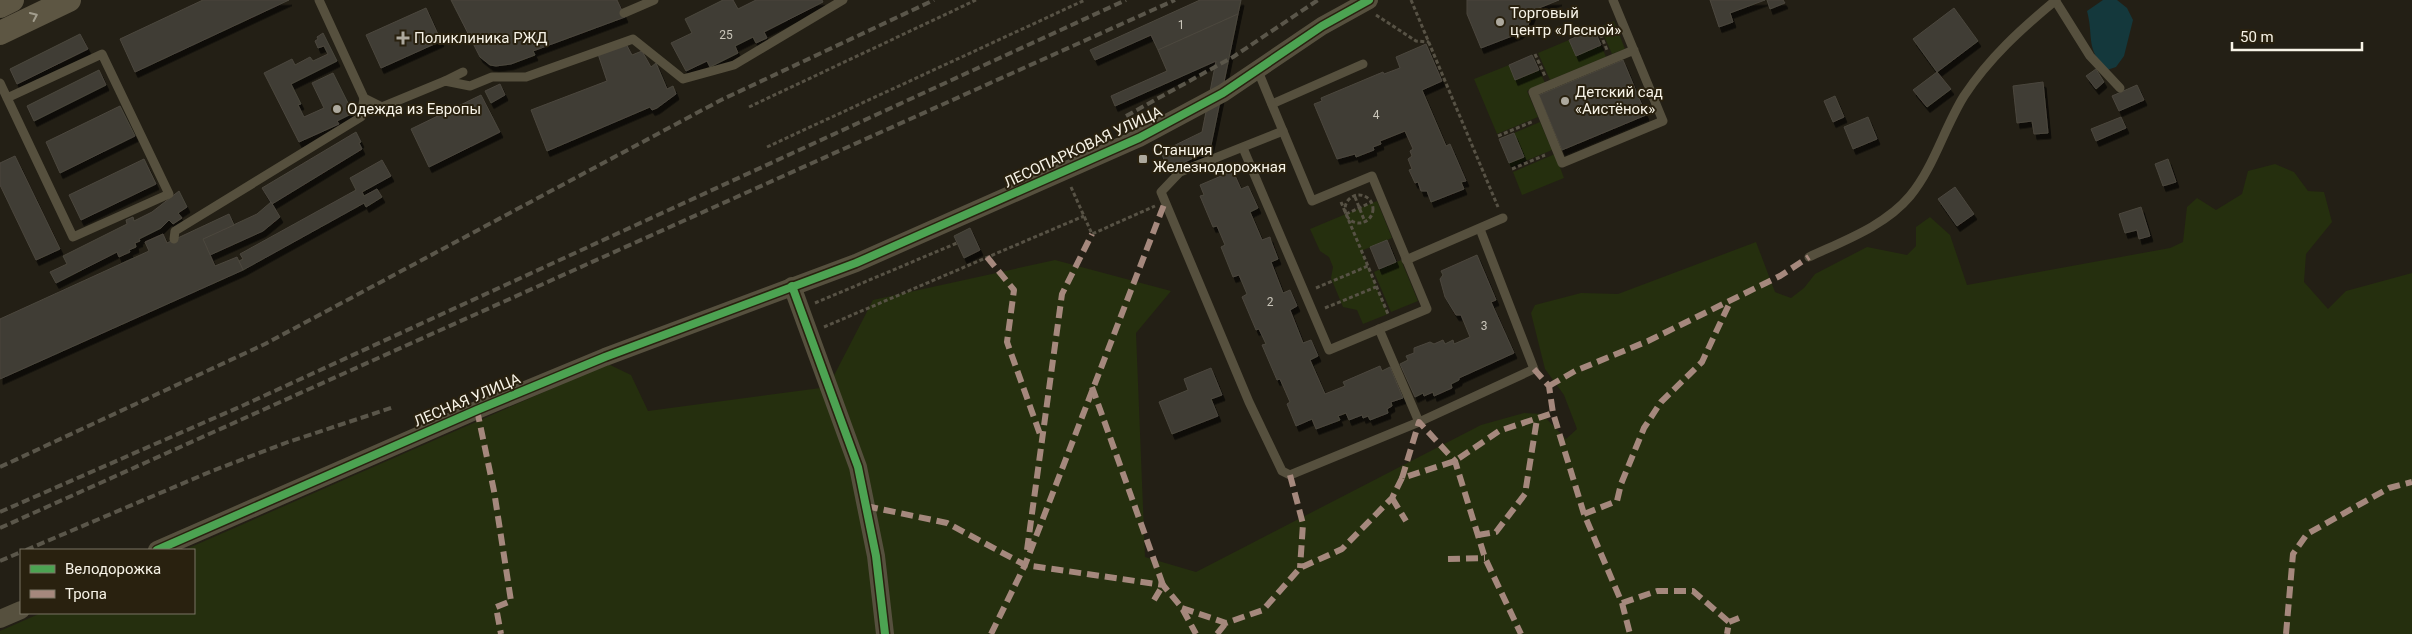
<svg xmlns="http://www.w3.org/2000/svg" width="2412" height="634" font-family="Roboto,sans-serif">
<style>
.green{fill:#252f0e}
.water{fill:#14383c}
.building{fill:#413d34;stroke:#4b473e;filter:url(#shadow)}
.lines{fill:none;stroke-linecap:round;stroke-linejoin:round}
.path{stroke:#575245;stroke-width:3;stroke-dasharray:4 2.5;stroke-linecap:butt}
.service{stroke:#56503e;stroke-width:9}
.minor{stroke:#56503e;stroke-width:18}
.secondary{stroke:#5d5643;stroke-width:24}
.rail{stroke:#5a564a;stroke-width:4;stroke-dasharray:8 4;stroke-linecap:butt}
.quiet{stroke:#a5887d;stroke-width:6;stroke-dasharray:12 6;stroke-linecap:butt}
.cycleway-casing{stroke:#29210f;stroke-width:11}
.cycleway{stroke:#4ca352;stroke-width:8}
.oneway{stroke:#a29d8d}
.poi-dot{fill:#ada99e;stroke:#29210f;stroke-width:2}
.labels{text-anchor:middle;dominant-baseline:central;stroke-width:4;stroke-linejoin:round;paint-order:stroke}
.number-label{font-size:12px;fill:#cac6ba}
.poi-label{font-size:15px;fill:#f7f3e7;stroke:#29210f;text-anchor:start}
.street-label{font-size:15px;fill:#f7f3e7;stroke:#29210f}
</style>
<defs>
<filter id="shadow"><feDropShadow dx="3" dy="5.5" stdDeviation="0" flood-color="#0009"/></filter>
</defs>
<rect width="100%" height="100%" fill="#231f15"/>
<!-- green -->
<g class="green">
<polygon points="1614,21 1625,49 1612,54 1600,27"/>
<polygon points="1569,40 1576,55 1601,45 1606,57 1550,80 1538,53"/>
<polygon points="1509,65 1515,80 1539,70 1545,83 1527,91 1538,117 1497,134 1474,79"/>
<polygon points="1540,122 1552,150 1511,167 1509,163 1524,156 1514,133"/>
<polygon points="1555,154 1564,178 1522,195 1513,172"/>
<polygon points="2275,164 2294,172 2308,191 2324,192 2332,222 2306,254 2304,282 2328,309 2346,291 2412,273 2412,634 0,634 0,631 41,613 194,613 194,550 184,550 608,364 631,375 648,411 828,387 873,300 1055,260 1171,291 1136,333 1145,557 1196,572 1481,425 1524,413 1542,414 1566,439 1577,429 1564,395 1545,369 1531,313 1535,305 1581,293 1618,294 1756,242 1775,292 1791,298 1804,288 1815,274 1867,247 1907,255 1916,246 1916,227 1930,217 1950,235 1967,285 2170,248 2183,242 2187,207 2197,198 2216,210 2242,194 2248,171"/>
<polygon points="1377,201 1392,238 1361,251 1388,314 1363,324 1357,310 1343,307 1331,278 1333,267 1329,257 1320,251 1310,229"/>
<polygon points="1401,260 1418,301 1391,312 1374,272"/>
</g>
<!-- water -->
<path class="water" d="M 2103,0 L 2117,0 L 2127,8 L 2133,20 L 2124,56 L 2116,67 L 2107,70 C 2085,49 2094,37 2087,11 Z"/>
<!-- building -->
<g class="building">
<polygon points="203,0 289,0 135,72 120,39"/>
<polygon points="451,0 617,0 625,17 533,51 535,55 511,64 496,66 490,65 480,57"/>
<polygon points="723,0 733,0 738,9 756,0 822,0 823,2 764,32 767,38 756,43 753,37 735,46 738,53 710,67 707,61 686,71 671,43 692,33 685,19"/>
<polygon points="1200,0 1241,0 1238,14 1158,50 1151,35 1095,60 1090,50"/>
<polygon points="1467,0 1559,0 1534,10 1528,25 1520,33 1481,48 1467,14"/>
<polygon points="1710,0 1765,0 1730,13 1733,22 1719,27"/>
<polygon points="1767,0 1783,0 1785,3 1770,9"/>
<polygon points="426,8 441,41 381,68 366,35"/>
<polygon points="1954,8 1978,41 1937,72 1913,39"/>
<polygon points="1238,14 1210,150 1168,170 1161,152 1202,132 1216,61 1115,106 1111,96 1167,71 1158,50"/>
<polygon points="1594,29 1601,45 1576,56 1569,40"/>
<polygon points="323,33 337,61 291,84 301,104 298,105 304,117 324,108 312,83 333,73 353,113 337,121 339,124 299,142 264,73 292,59 295,65 310,57 313,61 328,54 324,46 318,48 315,41 318,39 317,37"/>
<polygon points="80,34 88,49 17,84 10,69"/>
<polygon points="625,42 632,55 642,51 651,67 656,63 667,89 673,86 676,94 657,108 652,110 650,107 547,151 531,110 607,81 598,54"/>
<polygon points="1426,44 1442,81 1422,90 1446,146 1450,144 1466,181 1461,182 1464,189 1431,202 1427,191 1421,191 1418,182 1415,183 1409,170 1412,169 1408,159 1412,156 1410,151 1413,149 1405,131 1380,141 1381,144 1373,147 1374,150 1356,157 1355,154 1337,159 1314,104 1322,101 1321,98 1383,72 1384,74 1400,68 1396,57"/>
<polygon points="1532,55 1539,70 1515,80 1509,65"/>
<polygon points="1623,60 1646,115 1562,150 1539,95"/>
<polygon points="2096,69 2104,82 2096,89 2086,76"/>
<polygon points="99,70 106,85 34,121 27,106"/>
<polygon points="1937,72 1951,89 1927,107 1913,90"/>
<polygon points="2043,82 2048,133 2034,134 2032,121 2017,123 2013,86"/>
<polygon points="500,84 505,95 491,103 485,91"/>
<polygon points="2137,85 2144,100 2119,111 2112,96"/>
<polygon points="481,95 500,132 429,167 411,129"/>
<polygon points="1835,96 1844,117 1833,122 1824,101"/>
<polygon points="120,106 135,136 60,173 46,142"/>
<polygon points="1868,117 1877,139 1853,149 1844,127"/>
<polygon points="2121,117 2126,128 2096,141 2091,129"/>
<polygon points="356,132 361,142 359,143 362,149 272,204 262,188"/>
<polygon points="1514,133 1524,157 1509,163 1499,139"/>
<polygon points="15,156 60,249 36,260 0,185 0,163"/>
<polygon points="144,159 156,184 81,220 69,195"/>
<polygon points="2168,159 2176,182 2163,186 2155,164"/>
<polygon points="382,160 391,176 362,192 364,196 377,189 382,197 366,207 364,203 243,270 239,261 243,259 240,254 356,190 350,178"/>
<polygon points="1233,171 1241,189 1248,186 1258,208 1250,212 1262,240 1270,237 1271,241 1278,259 1271,262 1283,293 1290,290 1297,306 1290,310 1303,343 1311,340 1318,356 1310,360 1325,394 1345,386 1343,382 1380,366 1382,371 1390,367 1403,398 1391,402 1392,406 1387,409 1388,413 1370,420 1368,416 1363,418 1362,415 1349,420 1346,413 1338,416 1340,420 1316,429 1312,419 1296,426 1287,404 1290,402 1280,379 1277,380 1262,345 1266,344 1259,329 1256,330 1242,297 1247,294 1239,275 1233,277 1221,247 1225,245 1217,226 1213,227 1200,196 1204,195 1200,185"/>
<polygon points="1955,187 1974,214 1957,226 1938,199"/>
<polygon points="179,191 187,207 178,213 182,218 173,224 169,220 161,228 139,239 140,241 135,243 136,247 129,250 130,252 119,257 117,252 56,283 50,272 67,264 63,256 127,224 126,220 133,217 134,221 152,212"/>
<polygon points="271,202 280,217 263,231 210,255 203,239 257,214"/>
<polygon points="2141,207 2150,236 2139,239 2137,230 2125,233 2119,214"/>
<polygon points="229,214 234,225 203,239 215,266 237,257 243,270 0,379 0,319 149,251 145,242 163,234 167,243"/>
<polygon points="970,228 980,250 964,258 954,236"/>
<polygon points="1387,240 1396,262 1379,269 1370,247"/>
<polygon points="1477,255 1496,300 1491,302 1514,353 1459,378 1459,380 1451,384 1452,388 1434,396 1433,392 1424,396 1423,393 1415,397 1400,364 1408,360 1406,356 1414,353 1414,348 1430,342 1434,344 1443,340 1445,344 1453,340 1454,344 1470,337 1461,315 1456,315 1445,297 1440,279 1443,275 1441,271"/>
<polygon points="1211,368 1222,395 1211,399 1218,416 1172,434 1159,402 1188,390 1184,379"/>
</g>
<g class="lines">
<!-- path -->
<g class="path">
<polyline points="1411,0 1498,207"/>
<polyline points="1376,15 1416,41 1429,42"/>
<polyline points="1598,28 1607,50"/>
<polyline points="1535,54 1545,76"/>
<polyline points="749,107 976,0"/>
<polyline points="1498,136 1534,121"/>
<polyline points="767,147 1085,0"/>
<polyline points="1512,169 1545,155"/>
<polyline points="1071,187 1092,234 1155,206"/>
<circle cx="1359" cy="209" r="14"/>
<polyline points="1355,197 1365,222"/>
<polyline points="1341,202 1388,314"/>
<polyline points="1346,214 1370,203"/>
<polyline points="1316,288 1368,266"/>
<polyline points="815,303 957,243"/>
<polyline points="1325,308 1376,287"/>
<polyline points="824,327 1084,216"/>
</g>
<!-- service -->
<g class="service">
<polyline points="319,0 364,98 382,107 445,81 470,86 492,77 526,77 633,39 683,79 734,65 843,0"/>
<polyline points="1613,0 1663,121 1562,163 1533,92 1634,50"/>
<polyline points="2055,0 2090,56 2120,88"/>
<polyline points="624,13 654,0"/>
<polyline points="445,81 463,72"/>
<polyline points="0,83 73,237 169,194 102,54 7,98"/>
<polyline points="1272,104 1363,64"/>
<polyline points="1283,131 1180,172 1161,192 1249,402 1282,471 1290,475 1419,422 1534,369 1480,229"/>
<polyline points="1243,148 1329,350 1427,309 1372,176 1312,201 1258,71"/>
<polyline points="174,239 175,231 361,117 364,98"/>
<path d="M 1809,257 C 1843,241 1885,226 1910,196 C 1934,167 1944,128 1964,96 C 1989,58 2021,29 2056,0"/>
<polyline points="1406,260 1503,218"/>
<polyline points="1379,329 1419,422"/>
</g>
<!-- minor -->
<g class="minor">
<polyline points="792,286 858,467 876,556 885,634"/>
<polyline points="157,550 477,410 605,357 856,263 1139,138 1223,93 1322,26 1369,0"/>
<polyline points="0,619 21,610"/>
</g>
<!-- secondary -->
<g class="secondary">
<polyline points="0,6 12,0"/>
<polyline points="0,33 69,0"/>
</g>
<!-- rail -->
<g class="rail">
<polyline points="1126,116 1233,57 1318,0"/>
<polyline points="0,467 265,344 721,100 934,0"/>
<polyline points="0,512 244,405 1126,0"/>
<polyline points="0,528 1175,0"/>
<polyline points="26,550 212,471 288,442 394,407"/>
<polyline points="0,561 21,552"/>
</g>
<!-- quiet -->
<g class="quiet">
<polyline points="987,257 1014,290 1007,342 1041,437"/>
<polyline points="1534,369 1549,386 1553,413 1584,514 1622,603 1630,634"/>
<polyline points="1549,386 1575,371 1648,341 1780,276 1809,257"/>
<polyline points="1092,387 1163,585 1154,600"/>
<polyline points="477,410 494,491 511,601 496,607 501,634"/>
<polyline points="1290,475 1303,524 1300,568"/>
<polyline points="1402,478 1419,422 1455,461 1485,558 1521,634"/>
<polyline points="1392,498 1406,521"/>
<polyline points="866,506 947,523 1025,565 1163,585 1182,608 1196,634"/>
<polyline points="1584,514 1617,501 1621,484 1644,428 1661,402 1702,362 1731,300"/>
<polyline points="1478,535 1496,532 1525,494 1537,419"/>
<polyline points="1027,550 1062,294 1092,234"/>
<polyline points="1448,559 1485,558"/>
<polyline points="1622,603 1657,591 1693,591 1729,622 1727,634"/>
<polyline points="1182,608 1226,623 1263,610 1300,568 1342,549 1392,498 1402,478 1455,461 1499,431 1553,413"/>
<polyline points="1729,622 1739,618"/>
<polyline points="991,634 1025,565 1165,202"/>
<polyline points="1217,634 1226,623"/>
<polyline points="2286,634 2293,554 2307,534 2389,488 2412,482"/>
</g>
<defs>
<g id="cycleway">
<polyline points="792,286 858,467 876,556 885,634"/>
<polyline points="157,550 477,410 605,357 856,263 1139,138 1223,93 1322,26 1369,0"/>
</g>
</defs>
<!-- cycleway casing -->
<use href="#cycleway" class="cycleway-casing"/>
<!-- cycleway -->
<use href="#cycleway" class="cycleway"/>
</g>
<!-- one-way arrows -->
<defs><path id="oneway-chevron" d="M-2-3.5L2.5 0L-2 3.5" fill="none" stroke-width="1.6" stroke-linecap="round" stroke-linejoin="round" transform="scale(1.25)"/></defs>
<use class="oneway" href="#oneway-chevron" transform="translate(34 16) rotate(-25)"/>
<!-- markers -->
<g class="poi-dot">
<circle cx="1500" cy="22" r="5"/>
<path d="M400.5 30.5h5v5h5v5h-5v5h-5v-5h-5v-5h5z"/>
<circle cx="1565" cy="101" r="5"/>
<circle cx="337" cy="109" r="5"/>
<rect x="1138" y="154" width="10" height="10" rx="2.5"/>
</g>
<g class="labels">
<!-- number labels -->
<g class="number-label">
<text x="1181" y="25">1</text>
<text x="726" y="35">25</text>
<text x="1376" y="115">4</text>
<text x="1270" y="302">2</text>
<text x="1484" y="326">3</text>
</g>
<!-- poi labels -->
<g class="poi-label">
<text x="1510" y="13">Торговый<tspan x="1510" dy="17">центр «Лесной»</tspan></text>
<text x="414" y="38">Поликлиника РЖД</text>
<text x="1575" y="92">Детский сад<tspan x="1575" dy="17">«Аистёнок»</tspan></text>
<text x="347" y="109">Одежда из Европы</text>
<text x="1153" y="150">Станция<tspan x="1153" dy="17">Железнодорожная</tspan></text>
</g>
<!-- street labels -->
<g class="street-label">
<text transform="translate(1083 147) rotate(-25)">ЛЕСОПАРКОВАЯ УЛИЦА</text>
<text transform="translate(467 400) rotate(-23)">ЛЕСНАЯ УЛИЦА</text>
</g>
</g>
<!-- legend -->
<rect x="20" y="549" width="175" height="65" fill="#29210f" stroke="#7b7565"/>
<rect x="30" y="565" width="25" height="8" fill="#4ca352" stroke="#7b7565"/>
<text x="65" y="574" font-size="15" fill="#f7f3e7">Велодорожка</text>
<rect x="30" y="590" width="25" height="8" fill="#a5887d" stroke="#7b7565"/>
<text x="65" y="599" font-size="15" fill="#f7f3e7">Тропа</text>
<!-- scale -->
<path d="M2232 42v8h130v-8" fill="none" stroke="#f7f3e7" stroke-width="2.5"/>
<text x="2240" y="42" font-size="15" fill="#f7f3e7" stroke="#29210f" stroke-width="4" paint-order="stroke">50 m</text>
</svg>
